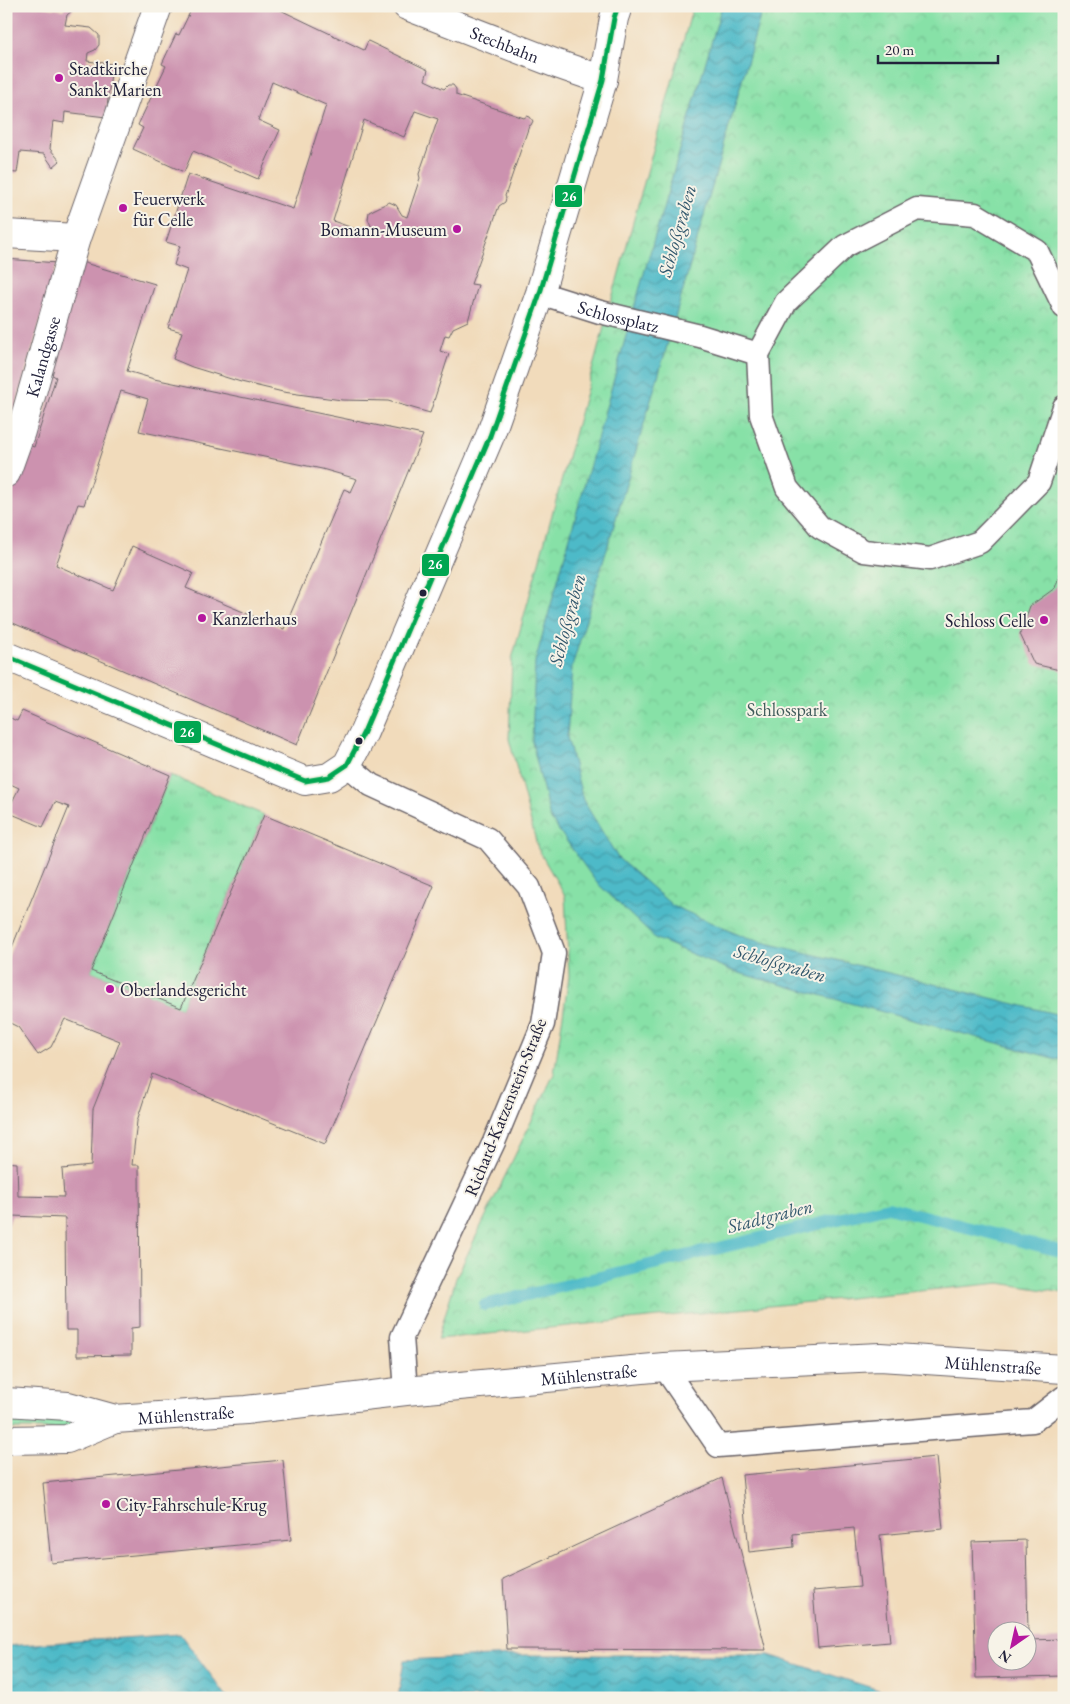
<svg xmlns="http://www.w3.org/2000/svg" width="1070" height="1704" font-family="'EB Garamond',serif">
<style>
.grass{fill:url(#grass-tufts);stroke:#548271}
.park{fill:url(#park-crowns);stroke:#548271}
.water{fill:url(#water-waves);stroke:#386e82}
.lines{fill:none;stroke-linecap:round;stroke-linejoin:round}
.stream{stroke:#4ebac8;stroke-width:12}
.building{fill:#cc92af;fill-rule:evenodd}
.service-casing{stroke:#6a6368;stroke-width:25}
.pedestrian-casing{stroke:#6a6368;stroke-width:30}
.minor-casing{stroke:#6a6368;stroke-width:30}
.primary-casing{stroke:#6a6368;stroke-width:30}
.service{stroke:#fff;stroke-width:22}
.pedestrian{stroke:#fff;stroke-width:28}
.minor{stroke:#fff;stroke-width:28}
.primary{stroke:#fff;stroke-width:28}
.bus-1-casing{stroke:#f7f3e8;stroke-width:9}
.bus-1{stroke:#00a651;stroke-width:5}
.poi-dot{fill:#b5179e;stroke:#f7f3e8;stroke-width:2}
.bus-dot{fill:#22223b;stroke:#f7f3e8;stroke-width:2}
.labels{text-anchor:middle;dominant-baseline:central;stroke-width:4;stroke-linejoin:round;paint-order:stroke}
.street-label{font-size:18px;fill:#22223b;stroke:#f7f3e8}
.poi-label{font-size:18px;fill:#22223b;stroke:#f7f3e8;text-anchor:start}
.park-label{font-size:18px;fill:#405b5b;stroke:#f7f3e8}
.water-label{font-size:19px;font-style:italic;fill:#31576c;stroke:#f7f3e8}
.line-badge{stroke:#f7f3e8;stroke-width:2}
.badge-label{font-size:14px;text-anchor:middle;font-weight:bold;fill:#fff}
</style>
<defs>
<pattern id="grass-tufts" width="24" height="20" patternUnits="userSpaceOnUse" patternTransform="scale(1.25)"><rect width="24" height="20" fill="#87e1a7"/><path d="M3 7l-1-3M5 7V3M7 7l1-3M15 17l-1-3M17 17v-4M19 17l1-3" fill="none" stroke="#74c191"/></pattern>
<pattern id="park-crowns" width="20" height="18" patternUnits="userSpaceOnUse" patternTransform="scale(1.25)"><rect width="20" height="18" fill="#87e1a7"/><path d="M2 6a3 3 0 1 1 6 0M12 15a3 3 0 1 1 6 0" fill="none" stroke="#74c191"/></pattern>
<pattern id="water-waves" width="16" height="10" patternUnits="userSpaceOnUse" patternTransform="scale(1.25)"><rect width="16" height="10" fill="#4ebac8"/><path d="M0 5q4-4 8 0t8 0" fill="none" stroke="#4097a4"/></pattern>
</defs>
<rect width="100%" height="100%" fill="#f7f3e8"/>
<filter id="ink" filterUnits="userSpaceOnUse"><feTurbulence type="fractalNoise" baseFrequency=".02" numOctaves="2"/><feDisplacementMap in="SourceGraphic" scale="10" xChannelSelector="R" yChannelSelector="G"/><feConvolveMatrix kernelMatrix="1 2 1 2 8 2 1 2 1" color-interpolation-filters="sRGB"/></filter>
<filter id="wash" filterUnits="userSpaceOnUse"><feTurbulence type="fractalNoise" baseFrequency=".0096" numOctaves="4" result="noise"/><feDisplacementMap in="SourceGraphic" scale="20" xChannelSelector="R" yChannelSelector="G"/><feGaussianBlur stdDeviation="1.12" result="paint"/><feColorMatrix in="noise" values="0 0 0 0 0 0 0 0 0 0 0 0 0 0 0 0 0 1.4 0 .05"/><feComposite in="paint" operator="in"/></filter>
<g filter="url(#wash)">
<rect width="100%" height="100%" fill="#f1dbbb"/>
<!-- grass -->
<g class="grass">
<polygon points="170,775 264,815 181,1008 91,971"/>
<rect x="7" y="1417" width="68" height="12"/>
</g>
<!-- park -->
<polygon class="park" points="693,6 1064,6 1064,1293 1000,1283 438,1339 456,1278 554,1074 569,976 565,896 538,849 509,739 512,659"/>
<!-- water -->
<g class="water">
<polygon points="722,6 763,6 672,329 572,667 567,737 583,800 618,858 673,906 746,938 1064,1016 1064,1061 735,972 656,939 596,882 550,818 532,742 535,662 631,318"/>
<polygon points="180,1634 228,1698 6,1698 6,1646"/>
<polygon points="512,1655 769,1655 904,1698 398,1698 404,1660"/>
</g>
<g class="lines">
<!-- stream -->
<polyline class="stream" points="485,1305 888,1207 1064,1252"/>
</g>
<g id="blocks">
<!-- building -->
<g class="building">
<polygon points="6,6 35,6 63,10 66,6 70,6 73,10 67,15 65,25 91,28 99,35 99,45 95,50 88,53 87,61 112,64 106,117 65,112 64,123 53,121 50,149 60,161 53,167 44,154 20,152 17,173 6,172"/>
<path d="M 193,6 L 272,6 L 364,50 L 368,41 L 428,70 L 425,80 L 444,89 L 448,85 L 453,85 L 456,89 L 456,95 L 524,118 L 527,116 L 530,117 L 533,121 L 531,125 L 529,126 L 505,196 L 506,198 L 505,202 L 499,206 L 471,284 L 478,285 L 468,321 L 453,328 L 449,336 L 445,335 L 440,351 L 449,354 L 430,413 L 388,401 L 342,400 L 283,392 L 241,382 L 192,367 L 173,359 L 182,332 L 168,328 L 187,270 L 174,265 L 180,246 L 166,242 L 188,174 L 293,209 L 326,105 L 272,82 L 258,120 L 280,130 L 258,179 L 193,151 L 184,172 L 133,149 L 143,128 L 138,125 L 166,66 L 162,64 L 176,34 L 179,35 ZM 415,111 L 438,119 L 419,174 L 420,178 L 407,217 L 402,215 L 396,205 L 389,202 L 369,212 L 368,219 L 373,230 L 372,235 L 333,221 L 364,120 L 404,137 Z"/>
<polygon points="6,259 57,263 10,426 6,425"/>
<path d="M 78,261 L 155,284 L 127,371 L 154,379 L 423,435 L 297,745 L 6,620 L 6,493 L 23,443 L 34,447 L 56,377 L 45,371 ZM 121,391 L 148,399 L 139,431 L 322,469 L 357,479 L 351,492 L 344,489 L 284,629 L 186,588 L 193,573 L 132,546 L 113,590 L 56,565 L 78,504 L 84,505 Z"/>
<polygon points="1064,562 1064,671 1034,664 1020,634 1030,606 1055,588"/>
<polygon points="22,711 170,775 91,971 181,1008 264,815 434,886 325,1144 152,1074 137,1121 132,1165 139,1165 140,1327 131,1328 131,1355 77,1356 77,1330 66,1330 65,1218 12,1216 6,1229 6,1162 17,1163 18,1196 64,1197 62,1169 91,1166 93,1109 120,1041 65,1019 51,1047 38,1055 18,1027 6,1021 6,962 69,807 55,802 43,827 7,812 19,788 6,782 6,716 17,721"/>
<polygon points="936,1457 943,1529 880,1535 890,1642 818,1648 813,1591 860,1587 854,1528 793,1534 794,1547 749,1552 742,1475"/>
<polygon points="283,1460 291,1540 51,1563 43,1483"/>
<polygon points="722,1478 766,1650 507,1649 503,1579"/>
<polygon points="1026,1540 1028,1632 998,1632 998,1662 1028,1662 1028,1640 1064,1639 1064,1676 976,1678 972,1542"/>
</g>
</g>
</g>
<g filter="url(#ink)">
<use href="#blocks" fill-opacity="0" stroke="#6a6368" stroke-width="1"/>
<g class="lines">
<defs>
<g id="service">
<path id="s1" d="M 540,293 L 600,312 L 700,336 L 758,354"/>
<polyline points="1064,307 1037,251 975,214 917,209 845,246 786,302 758,354 761,415 787,488 820,527 864,551 930,559 980,542 1039,482 1064,407"/>
<polyline points="347,765 371,785 488,839 529,887 554,953 543,1024 494,1142 402,1337 406,1391"/>
<polyline points="664,1367 718,1446 1033,1421 1064,1397"/>
</g>
<g id="pedestrian">
<polyline points="6,234 76,238"/>
<path id="s2" d="M 6,473 L 21,431 L 76,238 L 158,6"/>
</g>
<g id="minor">
<path id="s3" d="M 407,6 L 557,64 L 603,80"/>
<polyline points="6,656 305,781 329,777 347,765 364,732 490,436 540,293 603,80 614,18 618,6"/>
</g>
<g id="primary">
<polyline points="6,1402 68,1406 115,1419"/>
<path id="s4" d="M 6,1440 L 67,1439 L 115,1419 L 246,1410 L 406,1391 L 664,1367 L 880,1357 L 1064,1369"/>
</g>
</defs>
<!-- service casing -->
<use href="#service" class="service-casing"/>
<!-- pedestrian casing -->
<use href="#pedestrian" class="pedestrian-casing"/>
<!-- minor casing -->
<use href="#minor" class="minor-casing"/>
<!-- primary casing -->
<use href="#primary" class="primary-casing"/>
<!-- service -->
<use href="#service" class="service"/>
<!-- pedestrian -->
<use href="#pedestrian" class="pedestrian"/>
<!-- minor -->
<use href="#minor" class="minor"/>
<!-- primary -->
<use href="#primary" class="primary"/>
<defs>
<polyline id="bus-1" points="6,656 305,781 329,777 347,765 364,732 490,436 540,293 603,80 614,18 618,6"/>
</defs>
<!-- bus-1 casing -->
<use href="#bus-1" class="bus-1-casing"/>
<!-- bus-1 -->
<use href="#bus-1" class="bus-1"/>
</g>
</g>
<!-- markers -->
<g class="poi-dot">
<circle cx="59" cy="78" r="5"/>
<circle cx="123" cy="208" r="5"/>
<circle cx="457" cy="229" r="5"/>
<circle cx="202" cy="618" r="5"/>
<circle cx="1044" cy="620" r="5"/>
<circle cx="110" cy="989" r="5"/>
<circle cx="106" cy="1504" r="5"/>
</g>
<g class="bus-dot">
<circle cx="423" cy="593" r="4.5"/>
<circle cx="359" cy="741" r="4.5"/>
</g>
<g class="labels">
<!-- street labels -->
<g class="street-label">
<text stroke="none"><textPath href="#s3" startOffset="105">Stechbahn</textPath></text>
<text stroke="none"><textPath href="#s1" startOffset="82">Schlossplatz</textPath></text>
<text stroke="none"><textPath href="#s2" startOffset="122">Kalandgasse</textPath></text>
<text transform="translate(505 1107) rotate(-68)">Richard-Katzenstein-Straße</text>
<text stroke="none"><textPath href="#s4" startOffset="994">Mühlenstraße</textPath></text>
<text stroke="none"><textPath href="#s4" startOffset="589">Mühlenstraße</textPath></text>
<text stroke="none"><textPath href="#s4" startOffset="184">Mühlenstraße</textPath></text>
</g>
<!-- poi labels -->
<g class="poi-label">
<text x="69" y="68">Stadtkirche<tspan x="69" dy="21">Sankt Marien</tspan></text>
<text x="133" y="198">Feuerwerk<tspan x="133" dy="21">für Celle</tspan></text>
<text x="447" y="229" text-anchor="end">Bomann-Museum</text>
<text x="212" y="618">Kanzlerhaus</text>
<text x="1034" y="620" text-anchor="end">Schloss Celle</text>
<text x="120" y="989">Oberlandesgericht</text>
<text x="116" y="1504">City-Fahrschule-Krug</text>
</g>
<!-- park labels -->
<g class="park-label">
<text x="787" y="709">Schlosspark</text>
</g>
<!-- water labels -->
<g class="water-label">
<text transform="translate(677 231) rotate(-74)">Schloßgraben</text>
<text transform="translate(567 620) rotate(-75)">Schloßgraben</text>
<text transform="translate(780 963) rotate(16)">Schloßgraben</text>
<text transform="translate(770 1216) rotate(-14)">Stadtgraben</text>
</g>
</g>
<g class="line-badge">
<rect x="554" y="184" width="29" height="24" rx="5" fill="#00a651"/>
<rect x="421" y="553" width="29" height="24" rx="5" fill="#00a651"/>
<rect x="173" y="720" width="29" height="24" rx="5" fill="#00a651"/>
</g>
<g class="badge-label">
<text x="569" y="201">26</text>
<text x="435" y="569">26</text>
<text x="187" y="737">26</text>
</g>
<!-- margin -->
<rect width="1070" height="1704" fill="none" stroke="#f7f3e8" stroke-width="25"/>
<!-- north arrow -->
<g transform="translate(1012 1646) rotate(214)"><circle r="24" fill="#f7f3e8" stroke="#a29fa3"/>
<path d="M0-4L9 19L0 12L-9 19Z" fill="#b5179e"/>
<text y="-8" font-size="14" font-weight="bold" text-anchor="middle" fill="#22223b">N</text>
</g>
<!-- scale -->
<path d="M878 55v8h120v-8" fill="none" stroke="#22223b" stroke-width="2.5"/>
<text x="885" y="55" font-size="15" fill="#22223b" stroke="#f7f3e8" stroke-width="4" paint-order="stroke">20 m</text>
</svg>
